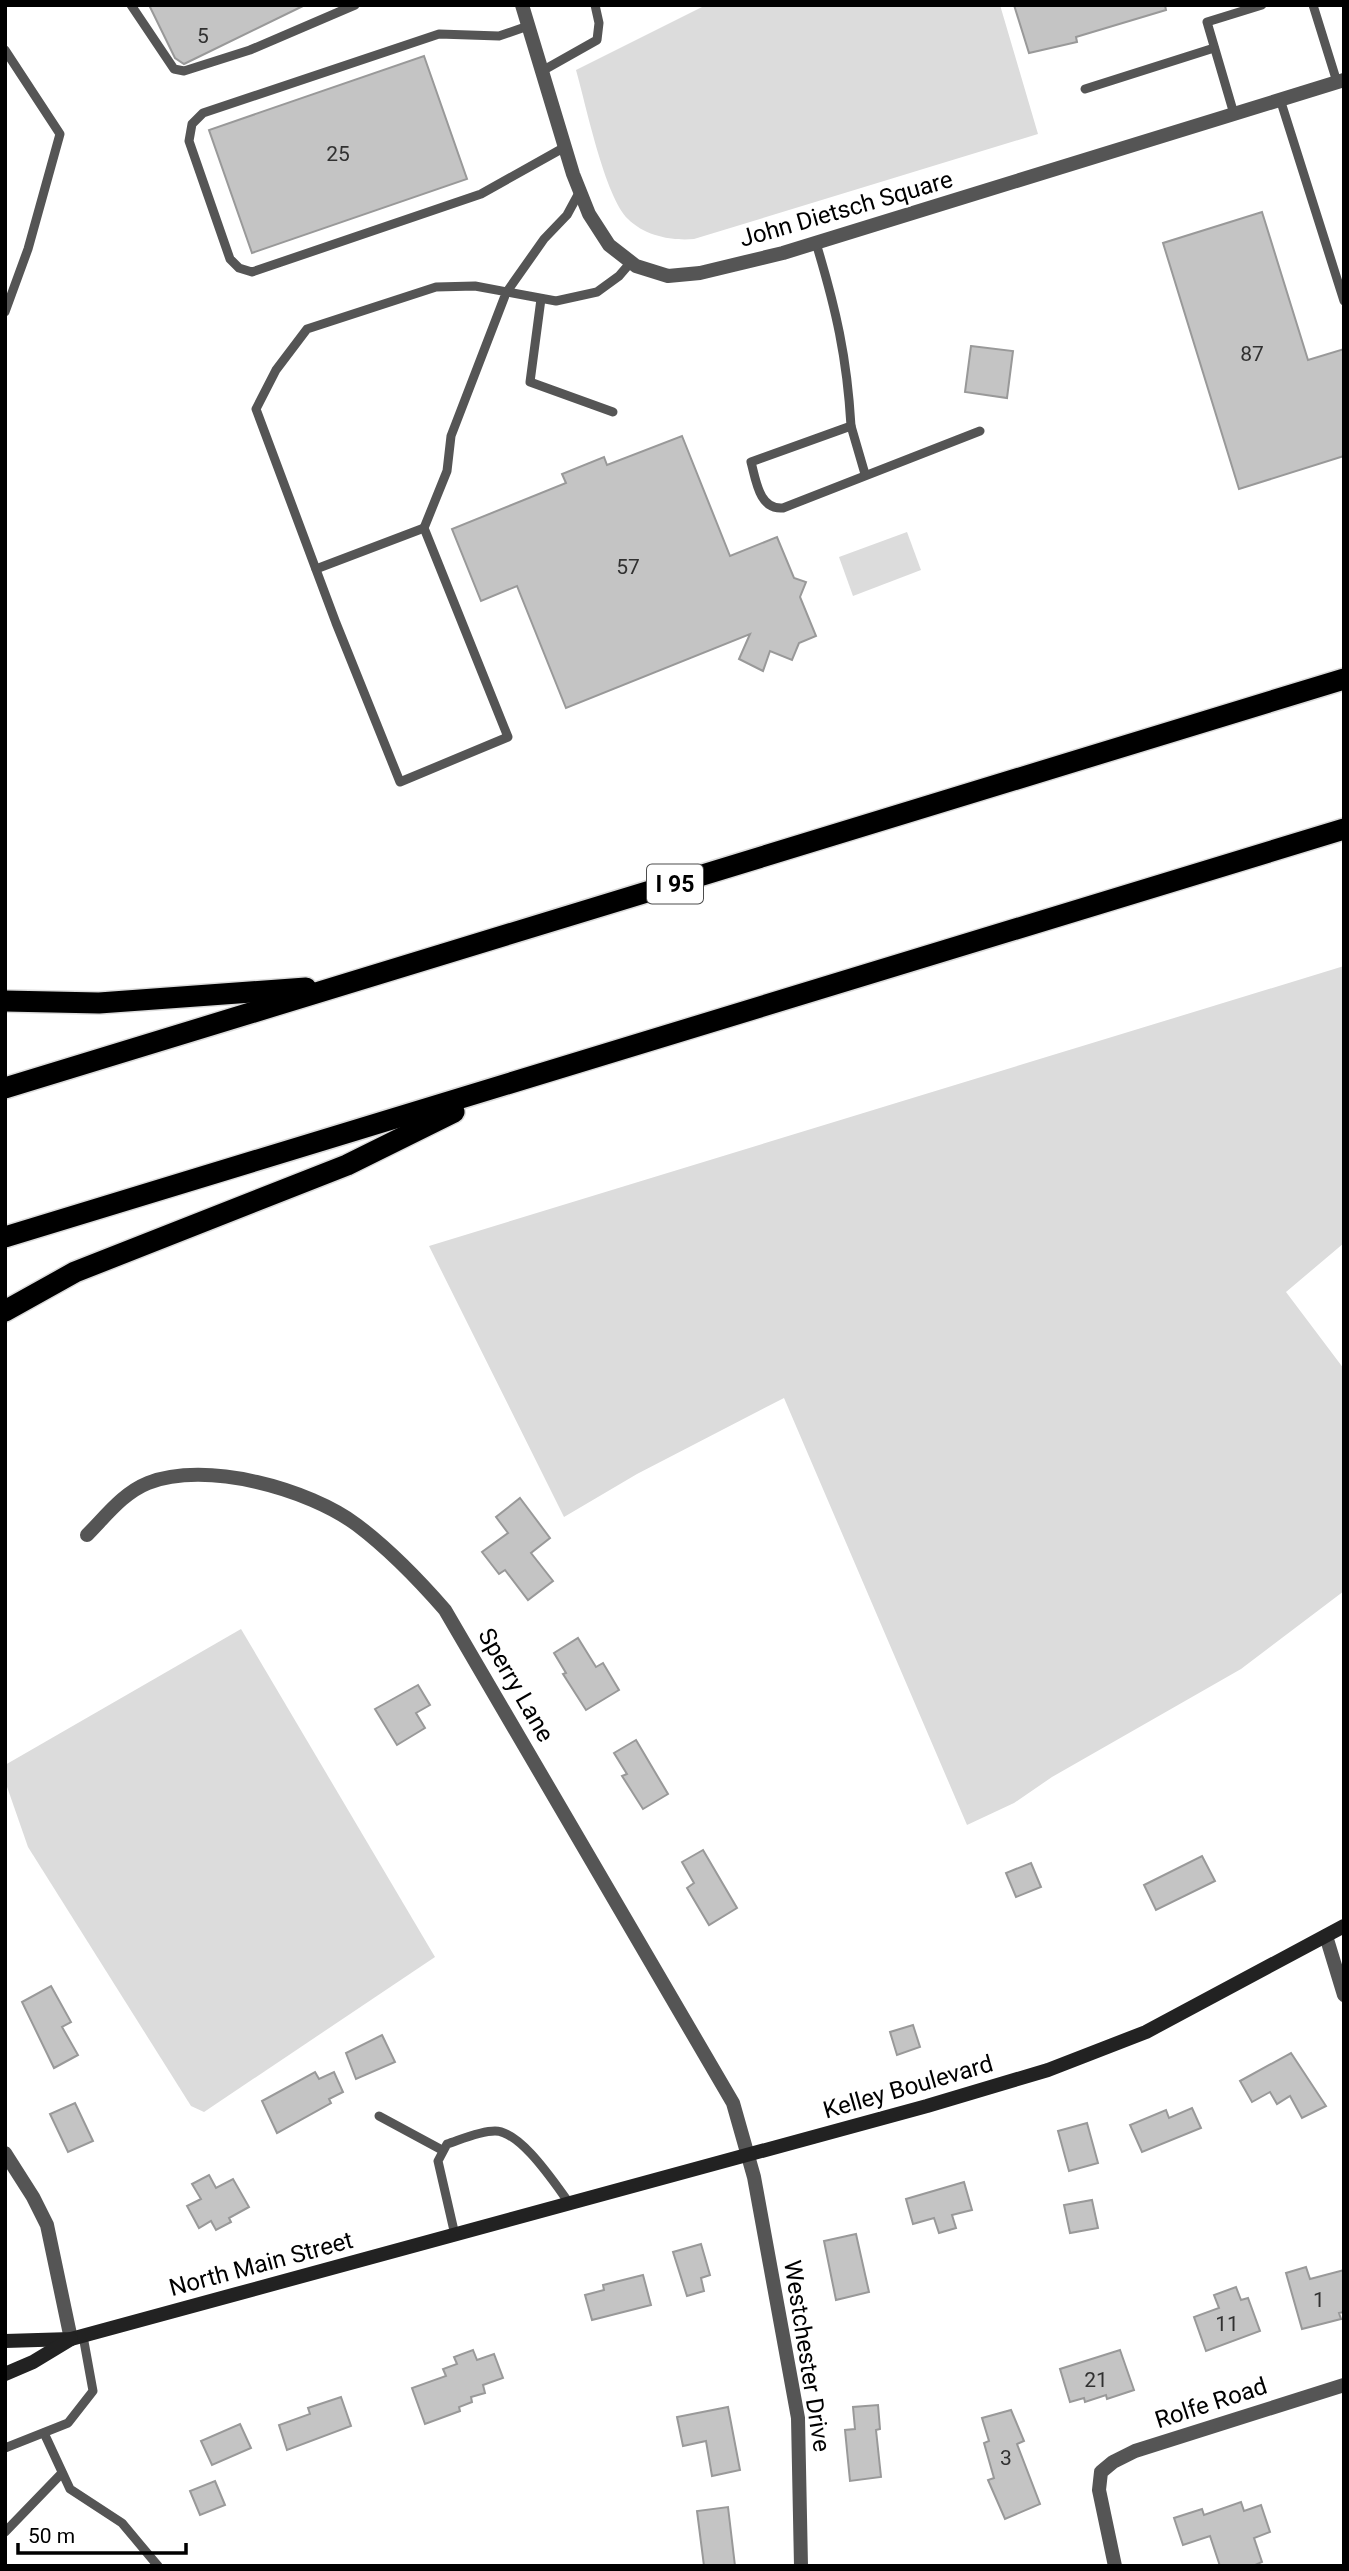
<svg xmlns="http://www.w3.org/2000/svg" width="1349" height="2571" font-family="Roboto,sans-serif">
<style>
.green{fill:#dcdcdc}
.building{fill:#c4c4c4;stroke:#999;stroke-width:2}
.lines{fill:none;stroke-linecap:round;stroke-linejoin:round}
.highway-casing{stroke:#dbdbdb;stroke-width:24}
.lane{stroke:#555;stroke-width:9}
.street{stroke:#555;stroke-width:14}
.secondary{stroke:#222;stroke-width:14}
.highway{stroke:#000;stroke-width:21}
.labels{text-anchor:middle;dominant-baseline:central;stroke-width:5;stroke-linejoin:round;paint-order:stroke}
.number-label{font-size:21px;fill:#313131}
.shield{fill:#fff;stroke:#4c4c4c;stroke-width:2}
.shield-label{font-size:23px;font-weight:bold;fill:#000}
.street-label{font-size:24px;fill:#000;stroke:#fff}
</style>
<rect width="100%" height="100%" fill="#fff"/>
<!-- green -->
<g class="green">
<path d="M 706,5 L 1000,5 L 1038,134 L 694,239 C 672,241 645,236 628,219 C 605,197 586,105 576,70 Z"/>
<polygon points="907,532 921,570 853,596 839,557"/>
<polygon points="1344,966 1344,1243 1286,1292 1344,1369 1344,1591 1241,1669 1052,1777 1014,1803 967,1825 784,1398 637,1474 564,1517 429,1246"/>
<polygon points="241,1629 435,1957 204,2112 191,2106 28,1847 5,1781 5,1765"/>
</g>
<!-- building -->
<g class="building">
<polygon points="149,5 305,5 184,64 175,58"/>
<polygon points="1014,5 1165,5 1166,10 1076,37 1077,42 1029,53"/>
<polygon points="424,56 467,179 252,253 209,130"/>
<polygon points="1262,212 1308,360 1344,349 1344,456 1239,489 1163,243"/>
<polygon points="971,346 1013,351 1007,398 965,392"/>
<polygon points="682,436 730,556 777,537 794,578 806,582 800,597 816,636 799,643 792,660 770,651 763,671 739,659 750,634 566,708 517,586 481,601 452,529 566,483 562,474 604,457 607,465"/>
<polygon points="520,1498 550,1538 531,1553 553,1581 528,1600 505,1570 499,1574 482,1552 508,1533 496,1517"/>
<polygon points="578,1638 596,1667 603,1663 619,1690 586,1710 563,1674 566,1673 554,1653"/>
<polygon points="418,1685 430,1705 416,1713 425,1728 397,1745 375,1709"/>
<polygon points="636,1740 668,1794 643,1809 622,1776 627,1774 614,1753"/>
<polygon points="703,1850 737,1908 709,1925 687,1888 694,1883 682,1862"/>
<polygon points="1202,1856 1215,1881 1156,1910 1144,1885"/>
<polygon points="1031,1863 1041,1887 1016,1897 1006,1873"/>
<polygon points="51,1986 71,2022 62,2027 78,2055 54,2068 22,2002"/>
<polygon points="913,2025 920,2047 897,2055 890,2032"/>
<polygon points="382,2035 395,2062 356,2079 346,2053"/>
<polygon points="1291,2053 1326,2106 1302,2118 1290,2096 1277,2104 1270,2092 1252,2102 1240,2081"/>
<polygon points="315,2072 319,2079 334,2072 343,2092 329,2099 331,2103 277,2133 262,2101"/>
<polygon points="75,2103 93,2141 68,2152 50,2114"/>
<polygon points="1192,2108 1201,2128 1142,2152 1130,2125 1166,2110 1169,2118"/>
<polygon points="1087,2123 1098,2163 1069,2171 1058,2131"/>
<polygon points="209,2175 216,2188 233,2179 249,2207 229,2218 231,2222 216,2230 211,2221 199,2228 187,2206 201,2199 192,2184"/>
<polygon points="964,2182 972,2210 952,2215 956,2228 939,2233 934,2218 913,2224 906,2199"/>
<polygon points="1092,2200 1098,2228 1070,2233 1064,2205"/>
<polygon points="856,2234 869,2292 836,2300 824,2241"/>
<polygon points="701,2244 710,2275 701,2278 704,2291 687,2296 673,2252"/>
<polygon points="1306,2267 1310,2279 1344,2270 1344,2312 1339,2313 1341,2319 1302,2329 1286,2273"/>
<polygon points="643,2275 651,2305 592,2320 585,2295 604,2290 603,2285"/>
<polygon points="1236,2287 1241,2300 1248,2298 1260,2331 1206,2351 1194,2317 1219,2308 1214,2295"/>
<polygon points="473,2350 477,2360 494,2354 503,2378 483,2385 485,2393 471,2397 472,2402 459,2407 460,2411 425,2424 412,2388 446,2376 443,2369 457,2364 454,2357"/>
<polygon points="1120,2350 1134,2390 1107,2399 1106,2395 1085,2402 1084,2398 1070,2402 1060,2369"/>
<polygon points="341,2397 351,2426 287,2450 279,2425 310,2414 308,2408"/>
<polygon points="878,2405 880,2429 876,2430 881,2477 850,2481 845,2430 855,2429 853,2407"/>
<polygon points="728,2407 740,2470 712,2476 706,2441 683,2446 677,2417"/>
<polygon points="1011,2410 1024,2441 1017,2444 1040,2504 1005,2519 988,2480 994,2478 984,2443 989,2441 982,2418"/>
<polygon points="240,2424 251,2448 212,2465 201,2441"/>
<polygon points="215,2481 225,2505 200,2515 190,2491"/>
<polygon points="1241,2502 1244,2511 1261,2505 1270,2532 1254,2538 1262,2562 1253,2566 1220,2566 1210,2536 1183,2545 1174,2518 1202,2509 1204,2515"/>
<polygon points="728,2507 735,2566 704,2566 697,2511"/>
</g>
<g class="lines">
<defs>
<g id="highway">
<polyline points="5,1001 99,1003 306,988"/>
<polyline points="5,1088 1344,679"/>
<polyline points="5,1237 1344,829"/>
<polyline points="5,1311 75,1272 347,1165 454,1112"/>
</g>
</defs>
<!-- highway casing -->
<use href="#highway" class="highway-casing"/>
<!-- lane -->
<g class="lane">
<polyline points="131,5 174,69 184,71 250,50 355,5"/>
<polyline points="1313,5 1337,82"/>
<polyline points="528,26 499,36 439,34 203,113 192,124 189,141 230,259 239,268 252,272 481,194 565,147"/>
<polyline points="5,50 60,134 28,249 5,312"/>
<polyline points="542,71 597,40 599,23 595,5"/>
<polyline points="1085,89 1214,48"/>
<polyline points="1280,99 1344,301"/>
<polyline points="1234,114 1207,22 1262,5"/>
<polyline points="580,191 567,215 544,239 506,293 451,436 447,471 424,528 508,737 400,782 336,623 256,409 276,370 307,329 436,287 475,286 556,301 597,292 619,276 631,262"/>
<path d="M 816,243 C 836,309 847,357 851,426 L 751,462 C 756,480 759,510 783,508 L 980,431"/>
<polyline points="541,299 530,382 613,412"/>
<polyline points="851,426 865,474"/>
<polyline points="316,569 424,528"/>
<polyline points="379,2116 442,2150"/>
<path d="M 455,2235 L 438,2161 L 447,2144 C 462,2139 480,2131 495,2131 C 521,2131 555,2184 570,2204"/>
<polyline points="44,2433 70,2489 122,2523 158,2566"/>
<polyline points="5,2448 68,2423 93,2391 83,2336"/>
<polyline points="5,2532 62,2473"/>
</g>
<!-- street -->
<g class="street">
<polyline points="522,5 573,174 589,214 609,245 636,266 668,276 700,273 783,253 1344,80"/>
<path d="M 87,1535 C 106,1516 123,1493 148,1483 C 206,1460 309,1489 357,1525 C 390,1550 418,1579 445,1610 L 733,2103 L 754,2177 L 798,2418 L 801,2566"/>
<polyline points="1326,1936 1344,1995"/>
<polyline points="5,2153 33,2197 47,2225 71,2339"/>
<polyline points="1115,2566 1099,2490 1101,2472 1113,2462 1135,2451 1344,2385"/>
</g>
<!-- secondary -->
<g class="secondary">
<polyline points="5,2341 71,2339 927,2106 1048,2070 1146,2032 1344,1926"/>
<polyline points="5,2374 33,2362 71,2339"/>
</g>
<!-- highway -->
<use href="#highway" class="highway"/>
</g>
<g class="labels">
<!-- number labels -->
<g class="number-label">
<text x="203" y="36">5</text>
<text x="338" y="154">25</text>
<text x="1252" y="354">87</text>
<text x="628" y="567">57</text>
<text x="1319" y="2300">1</text>
<text x="1227" y="2324">11</text>
<text x="1096" y="2380">21</text>
<text x="1006" y="2458">3</text>
</g>
<!-- shield labels -->
<rect class="shield" x="647" y="864.5" width="56" height="39" rx="5"/>
<g class="shield-label">
<text x="675" y="884">I 95</text>
</g>
<!-- street labels -->
<g class="street-label">
<text transform="translate(846 209) rotate(-16)">John Dietsch Square</text>
<text transform="translate(516 1685) rotate(60)">Sperry Lane</text>
<text transform="translate(908 2087) rotate(-16)">Kelley Boulevard</text>
<text transform="translate(261 2264) rotate(-15)">North Main Street</text>
<text transform="translate(807 2356) rotate(81)">Westchester Drive</text>
<text transform="translate(1211 2403) rotate(-18)">Rolfe Road</text>
</g>
</g>
<!-- border -->
<rect width="1349" height="2571" fill="none" stroke="#000000" stroke-width="14"/>
<!-- scale -->
<path d="M18 2543v10h168v-10" fill="none" stroke="#000000" stroke-width="3.5"/>
<text x="28" y="2543" font-size="21" fill="#000000" stroke="#ffffff" stroke-width="5" paint-order="stroke">50 m</text>
</svg>
